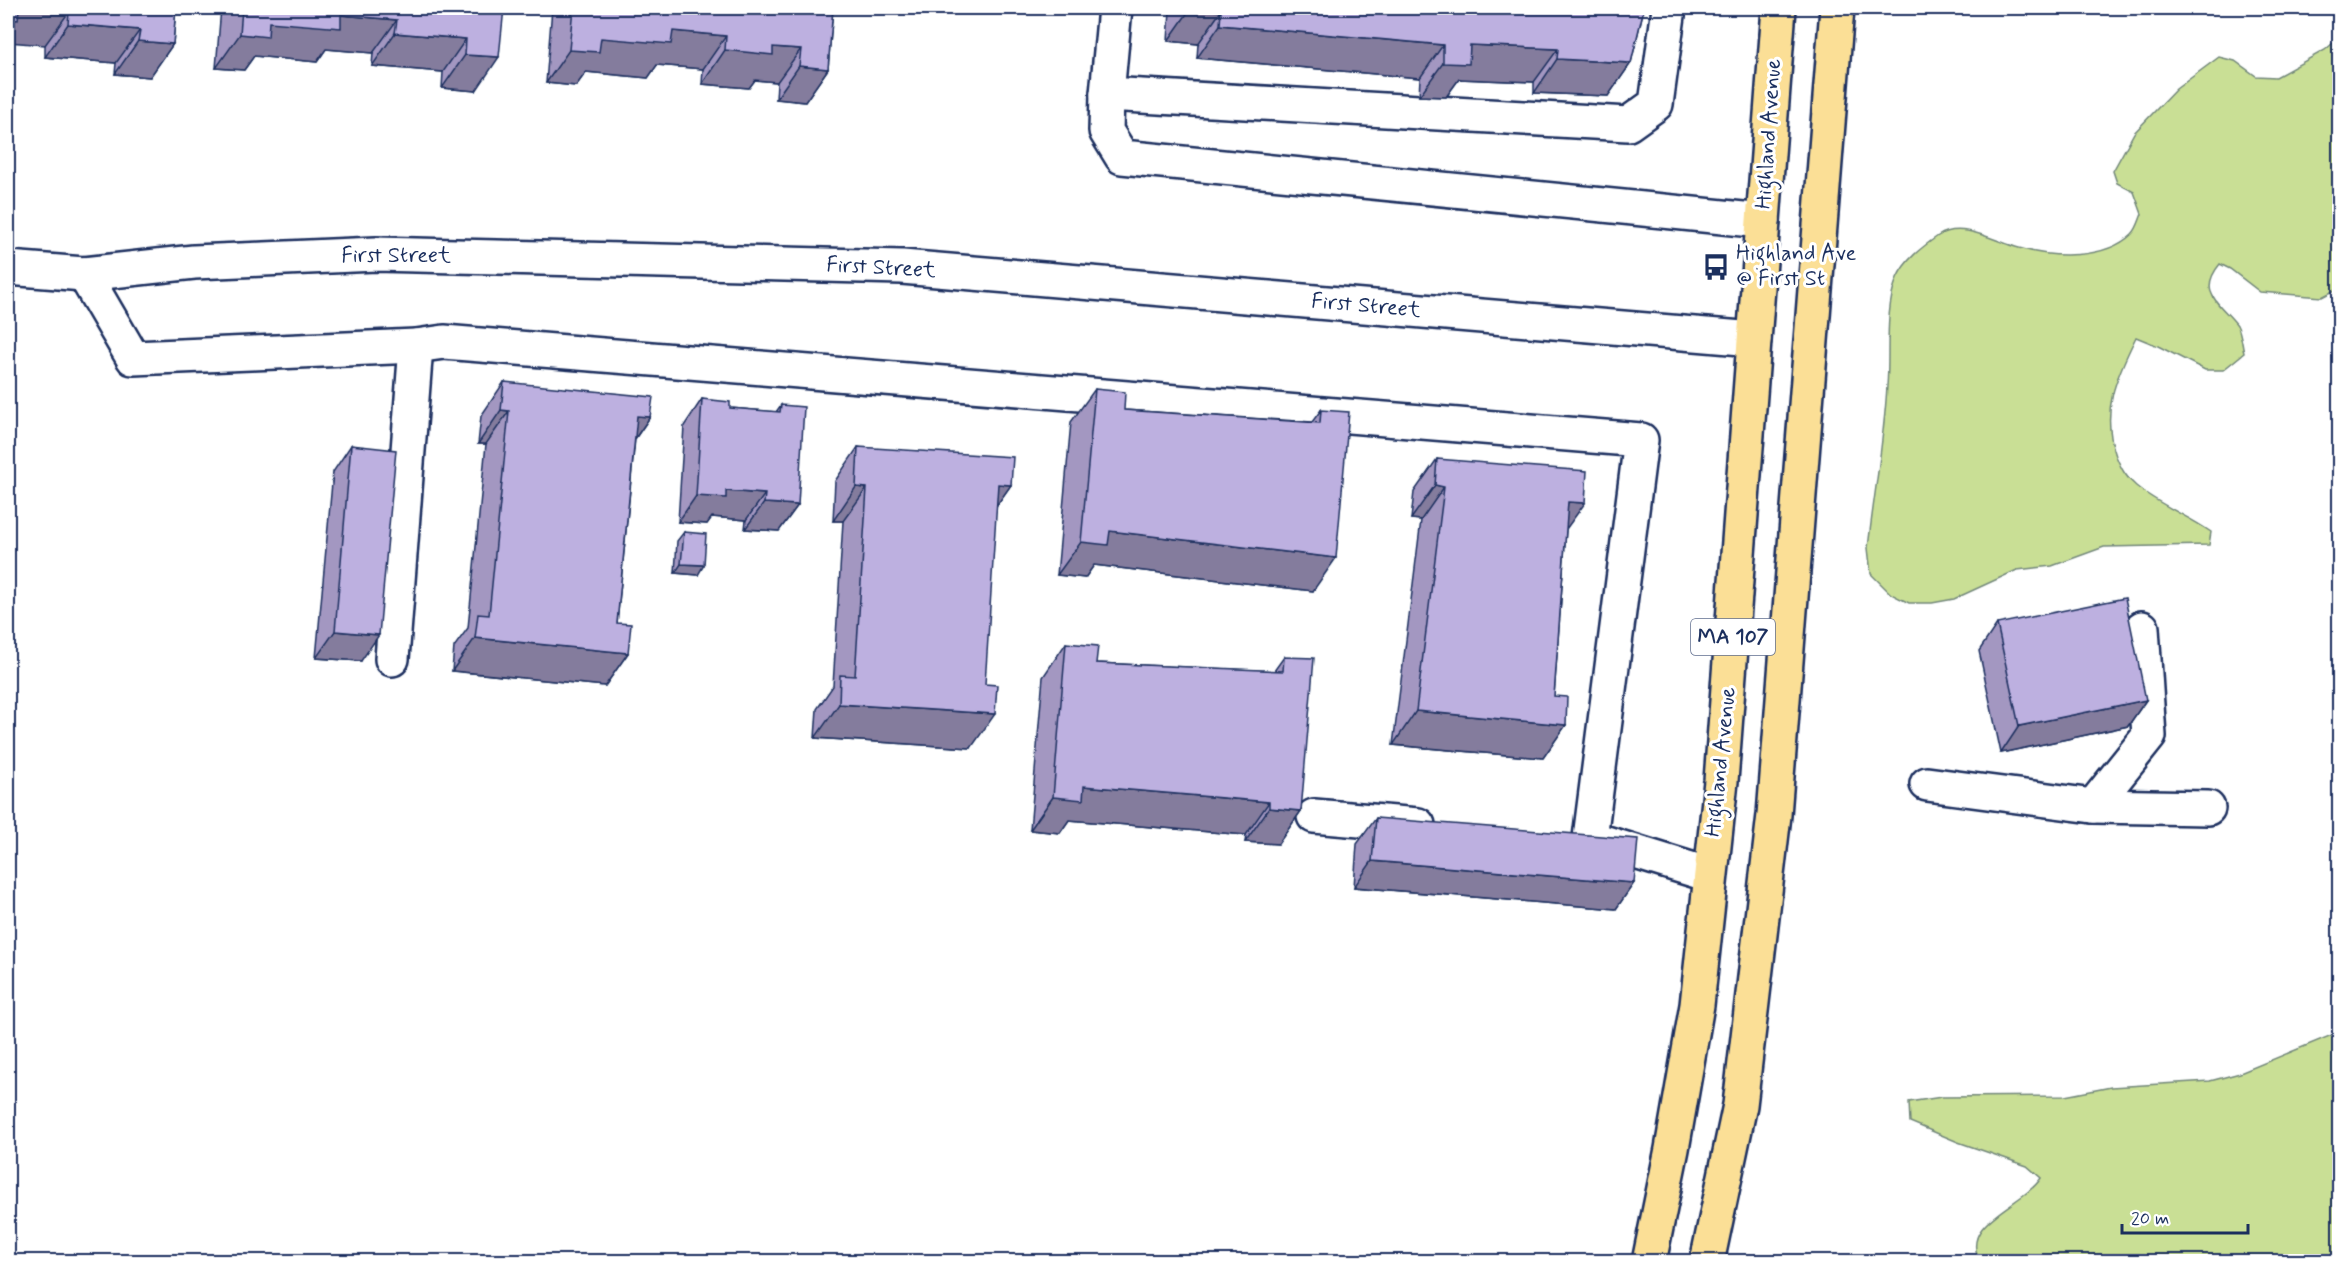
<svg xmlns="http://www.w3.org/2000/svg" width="2347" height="1269" font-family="Mynerve,sans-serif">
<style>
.green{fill:#c9df95;stroke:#72877a;stroke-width:1.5}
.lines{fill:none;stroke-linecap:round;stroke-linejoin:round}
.minor-casing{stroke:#1b2f5e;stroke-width:38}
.major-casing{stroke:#1b2f5e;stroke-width:38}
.minor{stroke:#fff;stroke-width:33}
.major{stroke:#fbdf96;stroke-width:33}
.wall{fill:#a397c1;stroke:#1b2f5e;stroke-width:1.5}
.shaded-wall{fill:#847b9d;stroke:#1b2f5e;stroke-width:1.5}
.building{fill:#bdb0e0;stroke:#1b2f5e;stroke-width:1.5}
.labels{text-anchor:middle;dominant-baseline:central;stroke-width:6;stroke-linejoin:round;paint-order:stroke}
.shield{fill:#fff;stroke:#5f6d8e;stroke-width:1.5}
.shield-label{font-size:21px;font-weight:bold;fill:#1b2f5e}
.street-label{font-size:22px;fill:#1b2f5e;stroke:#fff}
.poi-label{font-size:22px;fill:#1b2f5e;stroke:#fff;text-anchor:start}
</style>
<rect width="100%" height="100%" fill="#fff"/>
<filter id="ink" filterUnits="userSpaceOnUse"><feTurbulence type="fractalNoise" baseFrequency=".0167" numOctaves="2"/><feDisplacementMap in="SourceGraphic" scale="12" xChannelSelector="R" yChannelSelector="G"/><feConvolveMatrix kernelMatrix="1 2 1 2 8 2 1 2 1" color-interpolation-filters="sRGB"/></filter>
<g filter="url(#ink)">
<!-- green -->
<g class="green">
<path d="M 2339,38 L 2339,288 L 2322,297 L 2260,292 L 2230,269 L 2220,264 C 2196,293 2221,304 2237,325 C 2241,332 2242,345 2244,353 L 2223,370 L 2205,370 L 2158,346 L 2136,337 C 2116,377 2100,412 2116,456 C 2121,468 2126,478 2136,486 C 2159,505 2187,515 2211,532 L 2209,545 L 2104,547 L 2052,566 L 2017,570 L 1954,599 L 1932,603 L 1909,603 L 1891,594 L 1871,574 L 1868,548 C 1874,494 1884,441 1887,386 C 1890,351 1884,312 1897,278 C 1905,260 1922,247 1938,236 C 1961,220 1994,241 2019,248 C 2053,258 2105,260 2132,234 C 2137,230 2139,221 2142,214 L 2134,192 L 2117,183 L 2113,171 L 2134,133 L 2176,89 L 2219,57 L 2235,61 L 2256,76 L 2276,77 L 2325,50 Z"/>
<path d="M 2339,1032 L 2339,1261 L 1980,1261 C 1958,1222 2024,1205 2041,1178 L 2027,1166 L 1958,1142 L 1910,1122 L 1909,1102 L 1942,1097 L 2065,1096 L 2111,1087 L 2210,1081 L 2240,1073 Z"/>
</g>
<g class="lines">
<defs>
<g id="minor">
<polyline points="1115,8 1107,94 1106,131 1122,157 1763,221"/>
<polyline points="1107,94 1628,124 1656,104 1669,8"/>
<polyline points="8,268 84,274 194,262 376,254 902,267 1754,339"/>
<polyline points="84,274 133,358 416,346 444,342 1641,440 1590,838 1710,875"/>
<polyline points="392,659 416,346"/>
<polyline points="1927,784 2093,806 2208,808"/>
<polyline points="2093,806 2149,736 2142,628"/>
<polyline points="1314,816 1418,825"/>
</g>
<g id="major">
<polyline points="1649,1262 1672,1149 1697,1005 1721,781 1779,8"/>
<polyline points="1707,1262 1740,1105 1774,815 1837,8"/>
</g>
</defs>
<!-- minor casing -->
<use href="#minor" class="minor-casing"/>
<!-- major casing -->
<use href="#major" class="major-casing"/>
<!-- minor -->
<use href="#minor" class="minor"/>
<!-- major -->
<use href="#major" class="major"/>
</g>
<!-- wall -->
<g class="wall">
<polygon points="8,8 176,8 173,44 150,77 115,74 116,63 45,57 45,45"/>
<polygon points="221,8 504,8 476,91 442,88 443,72 372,66 373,53 326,49 317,62 254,56 244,70 216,68"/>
<polygon points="552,8 833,8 828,69 805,102 776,99 777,82 755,80 749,88 702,84 703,69 657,65 648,78 586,72 576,86 546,83"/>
<polygon points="1153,8 1644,8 1631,63 1608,96 1534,93 1534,82 1459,79 1446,97 1419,96 1420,78 1197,58 1198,44 1168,41 1170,10 1153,9"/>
<polygon points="504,382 650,417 635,439 617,623 628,653 605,686 452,671 454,647 468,628 486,444 478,444 481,416"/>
<polygon points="1095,389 1124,410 1312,422 1321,410 1313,591 1094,565 1085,578 1057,575 1071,422"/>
<polygon points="702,399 730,408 776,412 781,405 798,505 779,531 745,529 746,520 712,517 707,524 678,522 684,426"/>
<polygon points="351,445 361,661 316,658 333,472"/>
<polygon points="858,447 1011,485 996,506 971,748 815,738 817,709 833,686 843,521 833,521 835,481"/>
<polygon points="1437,459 1566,530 1554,696 1566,725 1543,758 1393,745 1421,520 1411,519 1414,492"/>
<polygon points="684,532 698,575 675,573 677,541"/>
<polygon points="1997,624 2146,700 2128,726 2001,753 1979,651"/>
<polygon points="1066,643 1096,663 1274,671 1284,657 1301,811 1278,844 1245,842 1246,835 1069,820 1060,833 1030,830 1043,677"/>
<polygon points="1376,818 1634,883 1616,909 1354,887 1357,844"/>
</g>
<!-- shaded-wall -->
<g class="shaded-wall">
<polygon points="19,8 69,12 45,45 8,42 8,19"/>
<polygon points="1155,8 1172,8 1170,10 1153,9"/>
<polygon points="1191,8 1221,11 1198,44 1168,41"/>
<polygon points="341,15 397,20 373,53 326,49 317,62 254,56 244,70 216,68 240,34 269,22"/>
<polygon points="68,24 140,30 116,63 45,57"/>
<polygon points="1220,25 1443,45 1420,78 1197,58"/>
<polygon points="673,31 726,36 703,69 657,65 648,78 586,72 576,86 546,83 569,50 601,38"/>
<polygon points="395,33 466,39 443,72 372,66"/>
<polygon points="138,41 173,44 150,77 115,74"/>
<polygon points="1470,45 1558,49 1534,82 1459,79 1446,97 1419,96 1443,63"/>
<polygon points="773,47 801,49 777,82 755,80 749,88 702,84 725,50"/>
<polygon points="465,55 499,57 476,91 442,88"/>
<polygon points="1557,59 1631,63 1608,96 1534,93"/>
<polygon points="799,66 828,69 805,102 776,99"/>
<polygon points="501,410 509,411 486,444 478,444"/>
<polygon points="637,416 650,417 627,450"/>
<polygon points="998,484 1011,485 987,519"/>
<polygon points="1435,485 1444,487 1421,520 1411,519"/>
<polygon points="856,487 867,488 843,521 833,521"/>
<polygon points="726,491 765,494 746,520 712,517 707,524 678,522 696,496"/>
<polygon points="1568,502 1585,503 1561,536"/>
<polygon points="764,503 798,505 779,531 745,529"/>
<polygon points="1110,531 1336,558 1313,591 1094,565 1085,578 1057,575 1081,542"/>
<polygon points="681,564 704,565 698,575 675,573"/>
<polygon points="335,631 379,635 361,661 316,658"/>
<polygon points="475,638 628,653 605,686 452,671"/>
<polygon points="2146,700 2128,726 2001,753 2019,726"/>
<polygon points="839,704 995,714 971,748 815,738"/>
<polygon points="1416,711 1566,725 1543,758 1393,745"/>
<polygon points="1084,786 1269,802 1246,835 1069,820 1060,833 1030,830 1053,797"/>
<polygon points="1269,808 1301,811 1278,844 1245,842"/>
<polygon points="1372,861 1634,883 1616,909 1354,887"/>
</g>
<!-- building -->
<g class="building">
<polygon points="8,8 176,8 173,44 138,41 140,30 68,24 69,12 19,8 18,20 8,19"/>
<polygon points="242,8 504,8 499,57 465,55 466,39 395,33 397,20 341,15 341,28 269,22 268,37 240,34"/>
<polygon points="573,8 833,8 828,69 799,66 801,49 773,47 773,55 725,50 726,36 673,31 671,44 601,38 599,52 569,50"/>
<polygon points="1191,8 1644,8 1631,63 1557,59 1558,49 1470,45 1469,64 1443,63 1443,45 1220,25 1221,11"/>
<polygon points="504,382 653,397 650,417 637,416 617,623 631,624 628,653 475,638 478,614 489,615 509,411 501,410"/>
<polygon points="1095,389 1125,392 1124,410 1320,423 1321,410 1349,412 1336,558 1110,531 1108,545 1081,542"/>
<polygon points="702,399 730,402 730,408 780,412 781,405 804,407 798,505 764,503 765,494 726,491 726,498 696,496"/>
<polygon points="351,445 396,450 379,635 335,631"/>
<polygon points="858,447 1013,457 1011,485 998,484 985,684 997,685 995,714 839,704 840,675 855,676 867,488 856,487"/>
<polygon points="1437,459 1587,471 1585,503 1568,502 1554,696 1567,697 1566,725 1416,711 1444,487 1435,485"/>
<polygon points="684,532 706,534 704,565 681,564"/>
<polygon points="2125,598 2146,700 2019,726 1997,624"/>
<polygon points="1066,643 1098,646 1096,663 1283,671 1284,657 1314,658 1301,811 1269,808 1269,802 1084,786 1083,800 1053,797"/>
<polygon points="1376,818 1638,839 1634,883 1372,861"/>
</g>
</g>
<!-- icons -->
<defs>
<symbol id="bus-bare" viewBox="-9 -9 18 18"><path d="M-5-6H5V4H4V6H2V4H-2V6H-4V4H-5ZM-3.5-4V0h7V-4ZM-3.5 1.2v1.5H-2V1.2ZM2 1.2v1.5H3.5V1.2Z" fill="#1b2f5e" stroke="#fff" stroke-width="2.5" paint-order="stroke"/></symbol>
</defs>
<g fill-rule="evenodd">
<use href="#bus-bare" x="1697" y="248" width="38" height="38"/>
</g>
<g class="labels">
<!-- shield labels -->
<rect class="shield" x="1691" y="619" width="84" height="36" rx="4.5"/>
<g class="shield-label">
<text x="1733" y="637">MA 107</text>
</g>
<!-- street labels -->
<g class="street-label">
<text transform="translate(1769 134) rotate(-86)">Highland Avenue</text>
<text x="396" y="256">First Street</text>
<text transform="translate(881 268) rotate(3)">First Street</text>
<text transform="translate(1366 306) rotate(5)">First Street</text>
<text transform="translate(1721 762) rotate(-84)">Highland Avenue</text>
</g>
<!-- poi labels -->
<g class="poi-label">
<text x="1736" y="254">Highland Ave<tspan x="1736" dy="25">@ First St</tspan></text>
</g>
</g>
<!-- margin -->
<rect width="2347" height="1269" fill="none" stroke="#fff" stroke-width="30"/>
<rect x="15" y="15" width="2317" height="1239" fill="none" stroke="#1b2f5e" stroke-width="2" filter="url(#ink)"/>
<!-- scale -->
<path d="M2122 1224v9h126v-9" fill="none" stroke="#1b2f5e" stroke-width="3"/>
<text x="2131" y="1224" font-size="18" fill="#1b2f5e" stroke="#ffffff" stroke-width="4.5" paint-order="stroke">20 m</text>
</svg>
